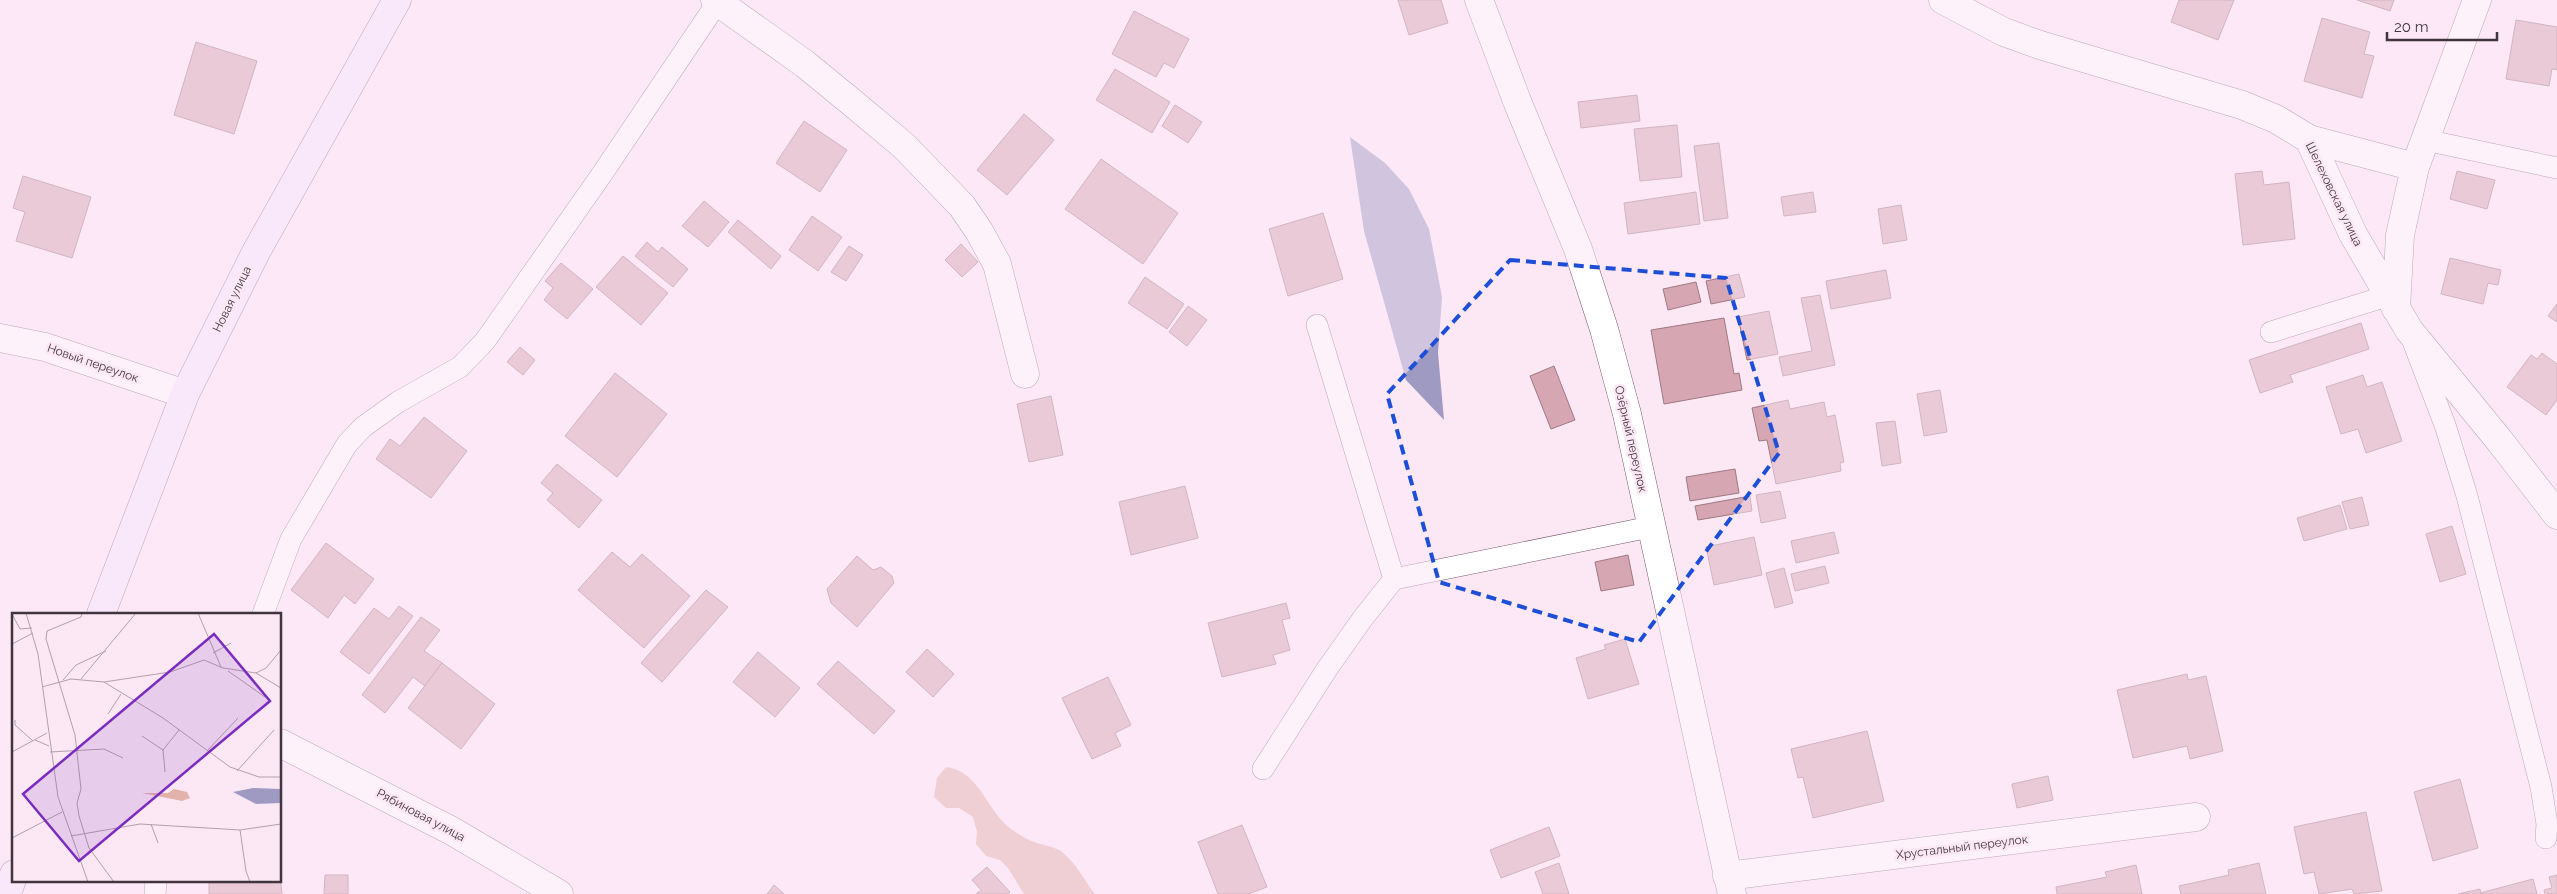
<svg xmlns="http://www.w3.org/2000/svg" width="2557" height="894" font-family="Raleway,sans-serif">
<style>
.forest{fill:#e2b2ab}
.water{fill:#9e9ac2}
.building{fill:#d6a7b2;stroke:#9d7981}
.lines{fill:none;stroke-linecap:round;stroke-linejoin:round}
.lane-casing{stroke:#775b6e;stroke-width:22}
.street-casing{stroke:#775b6e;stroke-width:29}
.secondary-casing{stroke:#775b6e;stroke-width:29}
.lane{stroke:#fff;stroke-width:21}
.street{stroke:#fff;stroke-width:28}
.secondary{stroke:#f7e6ff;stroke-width:28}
.marked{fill:none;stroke:#1d4ed8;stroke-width:4;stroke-dasharray:10 6;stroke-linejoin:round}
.labels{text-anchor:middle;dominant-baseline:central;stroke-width:5;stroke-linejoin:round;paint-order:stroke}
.street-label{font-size:12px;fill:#41353d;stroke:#fce8f5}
.inset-road{fill:none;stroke:#b1a0ab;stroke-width:1}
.view{fill:#7b2cbf;fill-opacity:0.15;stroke:#7b2cbf;stroke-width:2.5}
.inset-edge{fill:none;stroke:#41353d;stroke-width:2.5}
</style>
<rect width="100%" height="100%" fill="#fce8f5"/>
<!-- forest -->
<path class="forest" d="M 946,767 C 977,771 985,804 1005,824 C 1014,832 1025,839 1037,843 C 1045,846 1056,847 1062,852 C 1076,863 1084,880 1095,894 L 1024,894 L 1008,868 L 1000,860 L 986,856 L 976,844 L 977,832 L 973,817 L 959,808 L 946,808 L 934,797 L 937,778 Z"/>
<!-- water -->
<polygon class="water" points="1350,137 1385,163 1409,189 1429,229 1442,297 1438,353 1444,420 1406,380 1364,231"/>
<!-- building -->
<g class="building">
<polygon points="1398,0 1441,0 1448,23 1409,35"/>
<polygon points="2179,0 2234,0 2218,40 2171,22"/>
<polygon points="2357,0 2394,0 2390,11"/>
<polygon points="1134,11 1189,39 1174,68 1164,63 1156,77 1112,54"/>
<polygon points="2322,18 2370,32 2364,54 2374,56 2362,98 2304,81"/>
<polygon points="2516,20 2557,27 2557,70 2552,69 2549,86 2506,79"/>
<polygon points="196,42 257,61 234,134 174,115"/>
<polygon points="1115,69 1170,102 1152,133 1096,100"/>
<polygon points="1637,95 1640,121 1581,128 1578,102"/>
<polygon points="1175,105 1202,122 1188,143 1162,126"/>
<polygon points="1024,114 1054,140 1007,195 977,170"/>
<polygon points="804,121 847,150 820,192 776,163"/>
<polygon points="1677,125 1682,177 1640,181 1634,129"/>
<polygon points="1719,143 1728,218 1704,221 1694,146"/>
<polygon points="1101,159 1178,213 1143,264 1065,209"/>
<polygon points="2262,171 2264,185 2289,182 2295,239 2243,245 2235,174"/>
<polygon points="2457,171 2495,180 2487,209 2450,199"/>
<polygon points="23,176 91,197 72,258 16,241 25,212 13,208"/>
<polygon points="1696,192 1700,224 1628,234 1624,203"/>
<polygon points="1813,192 1816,212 1784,216 1781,197"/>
<polygon points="704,201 729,222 708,247 682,226"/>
<polygon points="1901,205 1907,240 1883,244 1878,209"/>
<polygon points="1323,213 1343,279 1288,296 1269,229"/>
<polygon points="812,216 842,237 818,271 789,250"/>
<polygon points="738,220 781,256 771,269 728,232"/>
<polygon points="647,242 658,252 662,247 688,269 673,287 635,256"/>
<polygon points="961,244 978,262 962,277 945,260"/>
<polygon points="849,246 863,255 846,281 831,272"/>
<polygon points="623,256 668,293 641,325 596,287"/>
<polygon points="2450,258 2501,270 2498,285 2488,283 2483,304 2441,294"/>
<polygon points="561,263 593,289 567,319 544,300 553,288 545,281"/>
<polygon points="1886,270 1891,298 1831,309 1826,281"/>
<polygon points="1739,274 1745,297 1711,304 1706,281"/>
<polygon points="1145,277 1184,304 1167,329 1128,303"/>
<polygon points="1696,282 1701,302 1668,310 1663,289"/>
<polygon points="1820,295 1835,365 1783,376 1779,357 1812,351 1801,298"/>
<polygon points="2557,304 2557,322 2548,316"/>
<polygon points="1188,306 1207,320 1187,346 1169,332"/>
<polygon points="1769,311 1778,354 1747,360 1738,317"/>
<polygon points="1724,318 1734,374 1739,373 1742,390 1664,404 1651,330"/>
<polygon points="2361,323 2369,349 2290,375 2293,382 2260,393 2249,360"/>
<polygon points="520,347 535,360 523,375 507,362"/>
<polygon points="2542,353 2557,364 2557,400 2546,415 2507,387 2531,355 2537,359"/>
<polygon points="1554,366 1575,420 1551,429 1530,376"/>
<polygon points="615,373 667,414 617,477 565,436"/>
<polygon points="2363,375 2367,387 2382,382 2402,441 2366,453 2358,429 2341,434 2326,387"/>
<polygon points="1940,390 1947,432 1924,436 1917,394"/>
<polygon points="1051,396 1063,455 1029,462 1017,404"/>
<polygon points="1788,400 1790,409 1824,402 1827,417 1835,415 1844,462 1840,463 1841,471 1776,484 1767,440 1759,441 1752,408"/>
<polygon points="424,417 467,451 431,498 376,459 390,439 400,446"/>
<polygon points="1895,421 1901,463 1882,466 1876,423"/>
<polygon points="557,464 602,500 579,528 547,500 553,493 541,483"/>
<polygon points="1735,469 1739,493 1690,501 1686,477"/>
<polygon points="1185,486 1198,538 1131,555 1119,502"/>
<polygon points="1780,491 1786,518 1761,523 1756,495"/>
<polygon points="1750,496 1752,511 1698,520 1695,506"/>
<polygon points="2362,497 2369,525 2350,529 2342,502"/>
<polygon points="2340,505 2347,529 2304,541 2297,518"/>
<polygon points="2452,526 2466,574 2440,582 2426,534"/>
<polygon points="1834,532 1839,553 1796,563 1791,541"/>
<polygon points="1754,537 1762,575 1714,585 1706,547"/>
<polygon points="326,543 374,579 355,604 344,595 328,618 291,590"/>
<polygon points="612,552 630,567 642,554 690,596 644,648 578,590"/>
<polygon points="1628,555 1634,585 1601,591 1595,562"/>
<polygon points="857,556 873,570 881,567 892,576 894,583 857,627 831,603 827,589"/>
<polygon points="1825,566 1829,583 1795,591 1791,574"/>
<polygon points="1784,568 1793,603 1775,608 1766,573"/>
<polygon points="706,590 728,607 662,682 641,663"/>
<polygon points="1286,603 1290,618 1282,620 1290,650 1273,655 1276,664 1222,677 1208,623"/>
<polygon points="399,606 413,616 369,674 340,652 374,608 389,619"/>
<polygon points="421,617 440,630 424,651 442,663 425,686 413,677 385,713 362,695"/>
<polygon points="1625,639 1639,684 1588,699 1576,658 1606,649 1604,645"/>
<polygon points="927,649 954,674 933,697 906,672"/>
<polygon points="758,652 800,688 775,717 733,682"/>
<polygon points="838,661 895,711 874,734 817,684"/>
<polygon points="442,663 495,704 461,749 408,708"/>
<polygon points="2187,674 2188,680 2206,676 2223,751 2190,759 2187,746 2133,758 2117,690"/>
<polygon points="1108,677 1131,725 1115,733 1121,746 1092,759 1062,698"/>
<polygon points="1867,731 1884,801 1813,818 1803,777 1798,778 1791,749"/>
<polygon points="2048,776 2053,800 2017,808 2012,784"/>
<polygon points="2460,779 2478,848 2433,861 2414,792"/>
<polygon points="2366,812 2382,891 2354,894 2352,889 2319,894 2314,872 2304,874 2294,827"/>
<polygon points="1242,825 1267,887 1248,894 1218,894 1198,842"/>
<polygon points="1549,827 1560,856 1501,878 1490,850"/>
<polygon points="1559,863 1569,894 1543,894 1535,872"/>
<polygon points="2259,863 2266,894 2181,894 2179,886 2229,875 2228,870"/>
<polygon points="2136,865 2142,894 2057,894 2056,887 2107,877 2105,872"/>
<polygon points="987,867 1010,892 1008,894 976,894 981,890 972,880"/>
<polygon points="325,875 348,875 348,894 324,894"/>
<polygon points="2557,875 2557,894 2545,894 2544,890 2552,888 2549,877"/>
<polygon points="280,876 282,894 209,894 209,880 280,880"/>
<polygon points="2533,879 2537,894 2481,894 2480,893"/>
<polygon points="774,885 784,894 767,894"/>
<polygon points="2480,889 2481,894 2458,894"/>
</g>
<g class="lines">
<defs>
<g id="lane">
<polyline points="2425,140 2557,168"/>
<polyline points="1317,325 1394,579"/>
<polyline points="2271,332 2387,296"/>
<polyline points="2414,344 2445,425 2467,496 2541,787 2547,824 2546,838"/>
<polyline points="263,614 291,539 347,444 363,427 398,402 460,367 485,341 602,174 719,0"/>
<polyline points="1263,769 1327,669 1363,618 1394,579 1650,527"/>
<polyline points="155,894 156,880"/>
</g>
<g id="street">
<polyline points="715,0 805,64 855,105 904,146 962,206 979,231 997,264 1025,374"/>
<polyline points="1479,0 1517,101 1578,249 1604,329 1627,414 1732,894"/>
<polyline points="1943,0 2004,32 2040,45 2242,105 2276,119 2309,139 2353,234 2409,330 2499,440 2557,515"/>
<polyline points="2309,139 2415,167"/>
<polyline points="2396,309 2400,235 2415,167 2477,0"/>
<polyline points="0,338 45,347 185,394"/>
<polyline points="280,743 452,831 559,894"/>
<polyline points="1727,876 2196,817"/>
</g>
<g id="secondary">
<polyline points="101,614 185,394 256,252 397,0"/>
<polyline points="7,894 14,874"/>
</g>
</defs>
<!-- lane casing -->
<use href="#lane" class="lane-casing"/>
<!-- street casing -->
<use href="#street" class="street-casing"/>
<!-- secondary casing -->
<use href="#secondary" class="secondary-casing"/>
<!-- lane -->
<use href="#lane" class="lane"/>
<!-- street -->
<use href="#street" class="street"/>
<!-- secondary -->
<use href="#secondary" class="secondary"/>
</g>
<!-- marked area -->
<path d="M0 0H2557V894H0ZM 1510,260 L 1726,278 L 1779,453 L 1639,642 L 1439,582 L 1387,394 Z" fill="#fce8f5" fill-opacity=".55" fill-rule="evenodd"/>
<path class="marked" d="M 1510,260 L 1726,278 L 1779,453 L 1639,642 L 1439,582 L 1387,394 Z"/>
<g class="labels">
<!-- street labels -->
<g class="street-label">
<text transform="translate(2334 194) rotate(64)">Шелеховская улица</text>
<text transform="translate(232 299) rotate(-64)">Новая улица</text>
<text transform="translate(93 363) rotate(19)">Новый переулок</text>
<text transform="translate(1631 439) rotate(77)">Озёрный переулок</text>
<text transform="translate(421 815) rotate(28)">Рябиновая улица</text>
<text transform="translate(1962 847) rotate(-7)">Хрустальный переулок</text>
</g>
</g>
<!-- overview -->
<g transform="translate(12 613)">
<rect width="269" height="269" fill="#fce8f5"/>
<path d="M 162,176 L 175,179 L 178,185 L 170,188 L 130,180 L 156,180 Z" fill="#e2b2ab"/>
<path d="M 241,175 L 269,176 L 269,190 L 244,191 L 221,179 Z" fill="#9e9ac2"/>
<path class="inset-road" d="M 14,0 L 26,41 L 46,184 L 76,269M 70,0 L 69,4 L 35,18 L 34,26 L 63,122 L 69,176 L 65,190 L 67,203 L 77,235 L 102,269M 186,0 L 209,54M 0,1 L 8,16 L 20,15M 0,31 L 21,20M 201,40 L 219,30M 216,58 L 253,84M 244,60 L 269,75M 69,66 L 124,0M 51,67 L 64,52 L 94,38M 92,69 L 151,105 L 218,154 L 247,164 L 269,164M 30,74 L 59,66 L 92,69 L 158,59 L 192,47 L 211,55 L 244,60 L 254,55 L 269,37M 96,101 L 109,81M 3,107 L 3,112 L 21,128M 130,123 L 151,137M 23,127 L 37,133M 195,138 L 226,105M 0,139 L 35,120M 38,139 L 92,136 L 111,145M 225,158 L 262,117M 153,159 L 151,137 L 167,117M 139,211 L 146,230M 228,217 L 234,258 L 238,269M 59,223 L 128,211 L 228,217 L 269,211M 0,225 L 50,199"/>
<path class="view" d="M 202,21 L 258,88 L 67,248 L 11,181 Z"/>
<rect width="269" height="269" class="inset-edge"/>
</g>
<!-- scale -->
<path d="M2387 32v8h110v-8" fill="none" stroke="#41353d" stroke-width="2.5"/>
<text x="2394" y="32" font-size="15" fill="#41353d" stroke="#fce8f5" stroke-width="4" paint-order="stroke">20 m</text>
</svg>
